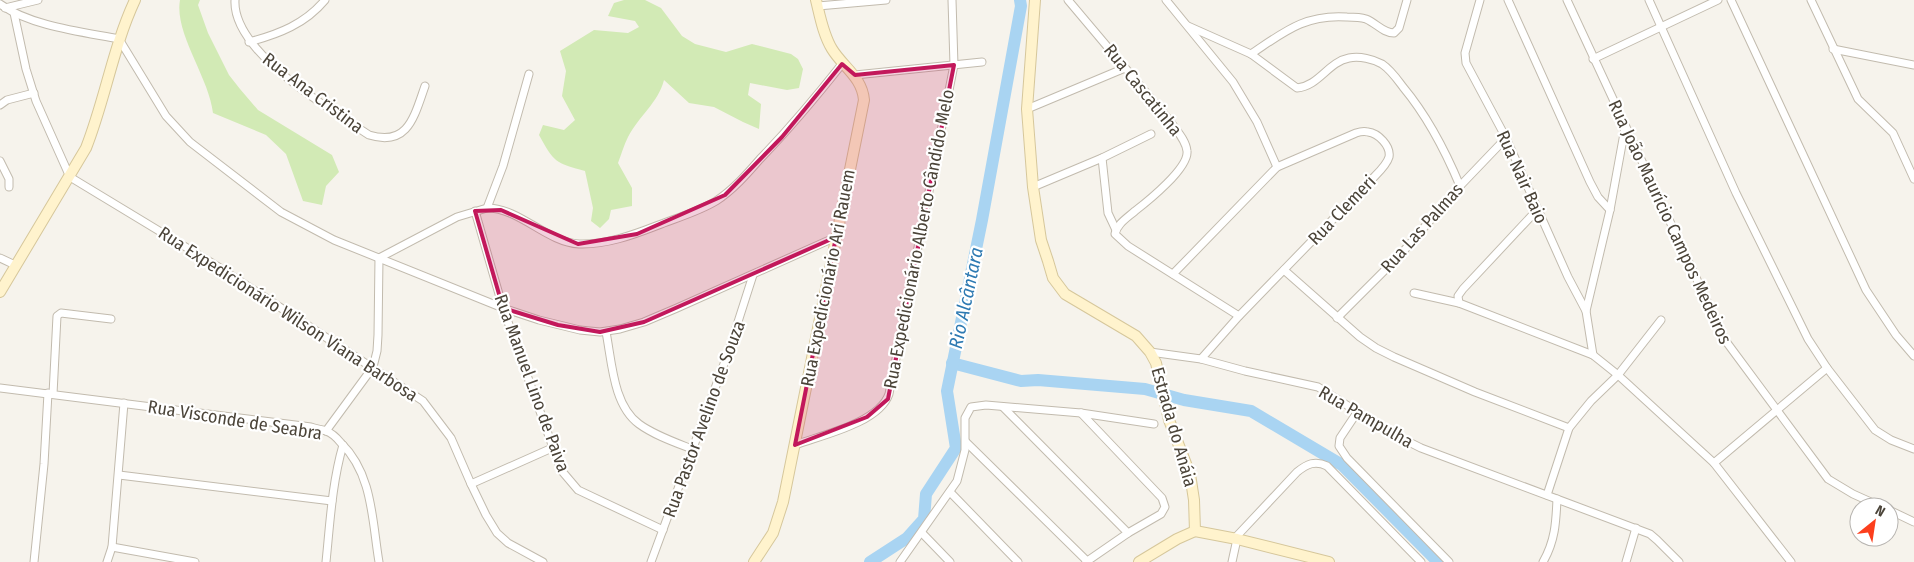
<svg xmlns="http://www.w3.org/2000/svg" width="1914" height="562" font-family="'Fira Sans Condensed',sans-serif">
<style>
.green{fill:#d2eab5}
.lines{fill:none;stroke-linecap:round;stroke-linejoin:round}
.river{stroke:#a9d4f2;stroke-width:12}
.street-casing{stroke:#c2bbae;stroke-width:9}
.secondary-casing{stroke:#d6c79b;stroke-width:12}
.street{stroke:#fff;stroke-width:7}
.secondary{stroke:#fff3cd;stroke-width:10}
.marked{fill:#c2185b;fill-opacity:0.2;stroke:#c2185b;stroke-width:4;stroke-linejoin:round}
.labels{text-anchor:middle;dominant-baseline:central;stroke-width:4.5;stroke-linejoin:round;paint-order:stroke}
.street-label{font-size:18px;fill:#4b4439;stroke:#fff}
.water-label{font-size:19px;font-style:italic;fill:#2e7ab2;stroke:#fff}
</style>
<rect width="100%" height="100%" fill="#f6f3ec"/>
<!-- green -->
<g class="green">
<path d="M 180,0 L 200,0 L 198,5 L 208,33 L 229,75 L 240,89 L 258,110 L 332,155 L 339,172 L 326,186 L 322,205 L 303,201 L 286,154 L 266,135 L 213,113 C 209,77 174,33 180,0 Z"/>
<path d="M 624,0 L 645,0 L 661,8 L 682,36 L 695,44 L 726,52 L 752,44 L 791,54 L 798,59 L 803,69 L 799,88 L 787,90 L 750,83 L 748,95 L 761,104 L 759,129 L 743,122 L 714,107 L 689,103 L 664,80 C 658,103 639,116 628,137 C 624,145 621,155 618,163 L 632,188 L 632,206 L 611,210 L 609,219 L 600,228 L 591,221 L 593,208 L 585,171 C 555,163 554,162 539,135 L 543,125 L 564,130 L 575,120 L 562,96 L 566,71 L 560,51 L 594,30 L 628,33 L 639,27 L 635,21 L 608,16 L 614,3 Z"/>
</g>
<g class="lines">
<!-- river -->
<g class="river">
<polyline points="952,363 1021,381 1038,380 1145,389 1184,400 1251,411 1342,465 1438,562"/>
<polyline points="870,562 907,538 924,519 926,494 956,448 947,391 982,220 1021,6 1020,0"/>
</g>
<defs>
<g id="street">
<path d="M 235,0 C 232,52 330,109 369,135 C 408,147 414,117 425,86"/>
<path d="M 1068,0 L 1170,121 C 1176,130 1186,140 1187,151 C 1189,168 1148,201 1135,211 C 1127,218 1117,224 1115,234 L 1128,246 L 1239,316"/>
<polyline points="1166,0 1233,82 1257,122 1277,167 1173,274"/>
<polyline points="1480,0 1465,53 1466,63 1506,138 1568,277 1586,311"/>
<polyline points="1508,0 1590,182 1598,197 1610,210"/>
<polyline points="1567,0 1725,340 1828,479 1853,494 1882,507"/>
<polyline points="1649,0 1736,193 1808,339 1827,368 1875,430 1891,440 1914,449"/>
<polyline points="1731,0 1866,290 1896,335 1914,356"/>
<polyline points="1811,0 1858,99 1893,133 1914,179"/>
<path d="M 0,4 C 30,26 83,32 119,39 L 166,116 L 190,142 L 281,212 L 334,240 L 503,308 L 539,320 L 580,330 L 600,332 L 620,329 L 644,322 L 677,308 L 836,237"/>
<polyline points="818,6 886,0"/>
<polyline points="5,8 38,0"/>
<polyline points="14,13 26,69 36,101 70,177 217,266 423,401 451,438 471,484 486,515 497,533 508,543 543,562"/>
<path d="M 1188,26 L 1251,54 L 1297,88 C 1319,86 1328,62 1349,58 C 1360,56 1373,59 1382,64 C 1391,70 1397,79 1403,87 C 1428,117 1445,150 1460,186"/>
<path d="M 249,42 C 279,34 305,24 325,0"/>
<polyline points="1833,49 1914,65"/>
<path d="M 1251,54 C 1284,32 1305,14 1347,17 C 1353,17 1360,17 1366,19 C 1376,23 1383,33 1394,33 L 1399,28 L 1407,0"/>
<polyline points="1593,59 1718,0"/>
<polyline points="855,75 982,62"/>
<polyline points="0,105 7,100 34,93"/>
<polyline points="1027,109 1125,68"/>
<polyline points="1102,158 1108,213 1116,230"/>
<polyline points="0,161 9,179 9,187"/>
<polyline points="1033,187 1102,158 1151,134"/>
<path d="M 487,208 C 520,208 546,242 579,244 C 605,245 633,235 656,226 C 676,218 698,212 716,201 C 733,190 747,174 760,159 C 789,129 816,97 842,64"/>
<polyline points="1537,210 1463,289 1458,296 1459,303 1593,355 1618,375 1714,463 1791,562"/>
<polyline points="475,211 503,308 561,470 578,490 663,530"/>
<polyline points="0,258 15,265"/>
<polyline points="379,258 457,217 487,208 503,166 529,74"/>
<polyline points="1284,270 1360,337 1376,348 1394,357 1475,392 1569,428"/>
<polyline points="1414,293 1459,303"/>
<polyline points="1337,318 1401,254 1460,186 1506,138"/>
<path d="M 606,332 C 612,362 613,405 639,424 C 654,435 674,442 692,449"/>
<polyline points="1150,352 1201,359 1245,371 1318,387 1391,433 1421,448 1650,534 1657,540 1679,562"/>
<polyline points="1593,355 1586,311 1610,210 1625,128"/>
<path d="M 1201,359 L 1239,316 L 1375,176 C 1380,171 1387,164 1389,157 C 1391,146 1378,133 1368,132 C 1364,131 1359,132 1356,133 L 1277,167"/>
<path d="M 0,388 L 311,427 C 315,429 321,429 326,431 C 332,433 337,438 341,443 C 373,474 372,521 379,562"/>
<polyline points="53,394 57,316 61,313 111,319"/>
<polyline points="1003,407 1128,533"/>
<polyline points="1358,411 1340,438 1339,446 1347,458 1449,562"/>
<polyline points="1081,413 1162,498 1165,507 1161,514 1128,533 1086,562"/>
<polyline points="326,431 373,367 377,351 378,335 379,258"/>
<polyline points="966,442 1087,561"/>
<path d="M 795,445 C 822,435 879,423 889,394 L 954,65 L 952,0"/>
<polyline points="1714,463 1827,368"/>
<polyline points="119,475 332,501"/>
<polyline points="471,484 552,448"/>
<polyline points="950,492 1018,562"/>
<polyline points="1547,495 1569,428 1591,401 1618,375 1661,320"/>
<polyline points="1889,510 1914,522"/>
<polyline points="922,533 950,562"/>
<path d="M 1235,538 L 1297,472 C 1307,464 1315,460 1327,466 L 1421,562"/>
<polyline points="112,547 195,562"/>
<polyline points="34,562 44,464 48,393"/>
<polyline points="107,562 112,547 124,403"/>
<path d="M 326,562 C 330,523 332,483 343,445"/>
<polyline points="651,562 728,353 753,275"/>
<polyline points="900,562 957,481 965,450 965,418 971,407 986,405 1081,413 1154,424"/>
<polyline points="1232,562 1237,539"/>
<path d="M 1543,562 C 1555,541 1556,523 1557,499"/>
<polyline points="1626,562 1636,528"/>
</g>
<g id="secondary">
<polyline points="1035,0 1027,109 1033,187 1041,240 1048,261 1053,278 1065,294 1136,336 1150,352 1156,363 1169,420 1190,474 1194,500 1195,531"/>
<path d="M 0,292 L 86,148 C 105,100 113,47 135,0"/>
<polyline points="1195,531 1237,539 1329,562"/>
<path d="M 754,562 L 773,533 L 783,502 L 864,100 C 862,77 843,67 832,49 C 823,34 820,16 816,0"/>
<polyline points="1139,562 1177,539 1195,531"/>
</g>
</defs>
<!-- street casing -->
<use href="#street" class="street-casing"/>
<!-- secondary casing -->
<use href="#secondary" class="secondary-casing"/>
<!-- street -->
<use href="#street" class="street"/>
<!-- secondary -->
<use href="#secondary" class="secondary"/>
</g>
<!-- marked area -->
<path class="marked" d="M 842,64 L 855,75 L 954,65 L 888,399 L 867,417 L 795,445 L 836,237 L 644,322 L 600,332 L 558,325 L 503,308 L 475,211 L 501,210 L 578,244 L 637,234 L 725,195 L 782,137 Z"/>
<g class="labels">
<!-- street labels -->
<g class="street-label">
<text transform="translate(1143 90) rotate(51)">Rua Cascatinha</text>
<text transform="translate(313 93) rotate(37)">Rua Ana Cristina</text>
<text transform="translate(1522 177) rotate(66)">Rua Nair Baio</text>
<text transform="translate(1342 210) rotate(-46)">Rua Clemeri</text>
<text transform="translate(1670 222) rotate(65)">Rua João Maurício Campos Medeiros</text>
<text transform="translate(1422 228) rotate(-48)">Rua Las Palmas</text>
<text transform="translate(919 239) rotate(-79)">Rua Expedicionário Alberto Cândido Melo</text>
<text transform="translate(828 278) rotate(-79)">Rua Expedicionário Ari Rauem</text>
<text transform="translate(288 314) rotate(33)">Rua Expedicionário Wilson Viana Barbosa</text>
<text transform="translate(532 383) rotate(70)">Rua Manuel Lino de Paiva</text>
<text transform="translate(1366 417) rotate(30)">Rua Pampulha</text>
<text transform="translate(704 419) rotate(-70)">Rua Pastor Avelino de Souza</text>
<text transform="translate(235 420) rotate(9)">Rua Visconde de Seabra</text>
<text transform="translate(1174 427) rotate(74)">Estrada do Anáia</text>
</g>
<!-- water labels -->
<g class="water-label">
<text transform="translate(966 298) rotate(-78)">Rio Alcântara</text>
</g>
</g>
<!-- north arrow -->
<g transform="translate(1874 522) rotate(30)"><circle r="24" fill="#ffffff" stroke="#b7b4b0"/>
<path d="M0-4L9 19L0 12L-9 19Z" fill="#fc3f1d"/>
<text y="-8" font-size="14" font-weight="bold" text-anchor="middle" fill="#4b4439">N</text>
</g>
</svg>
